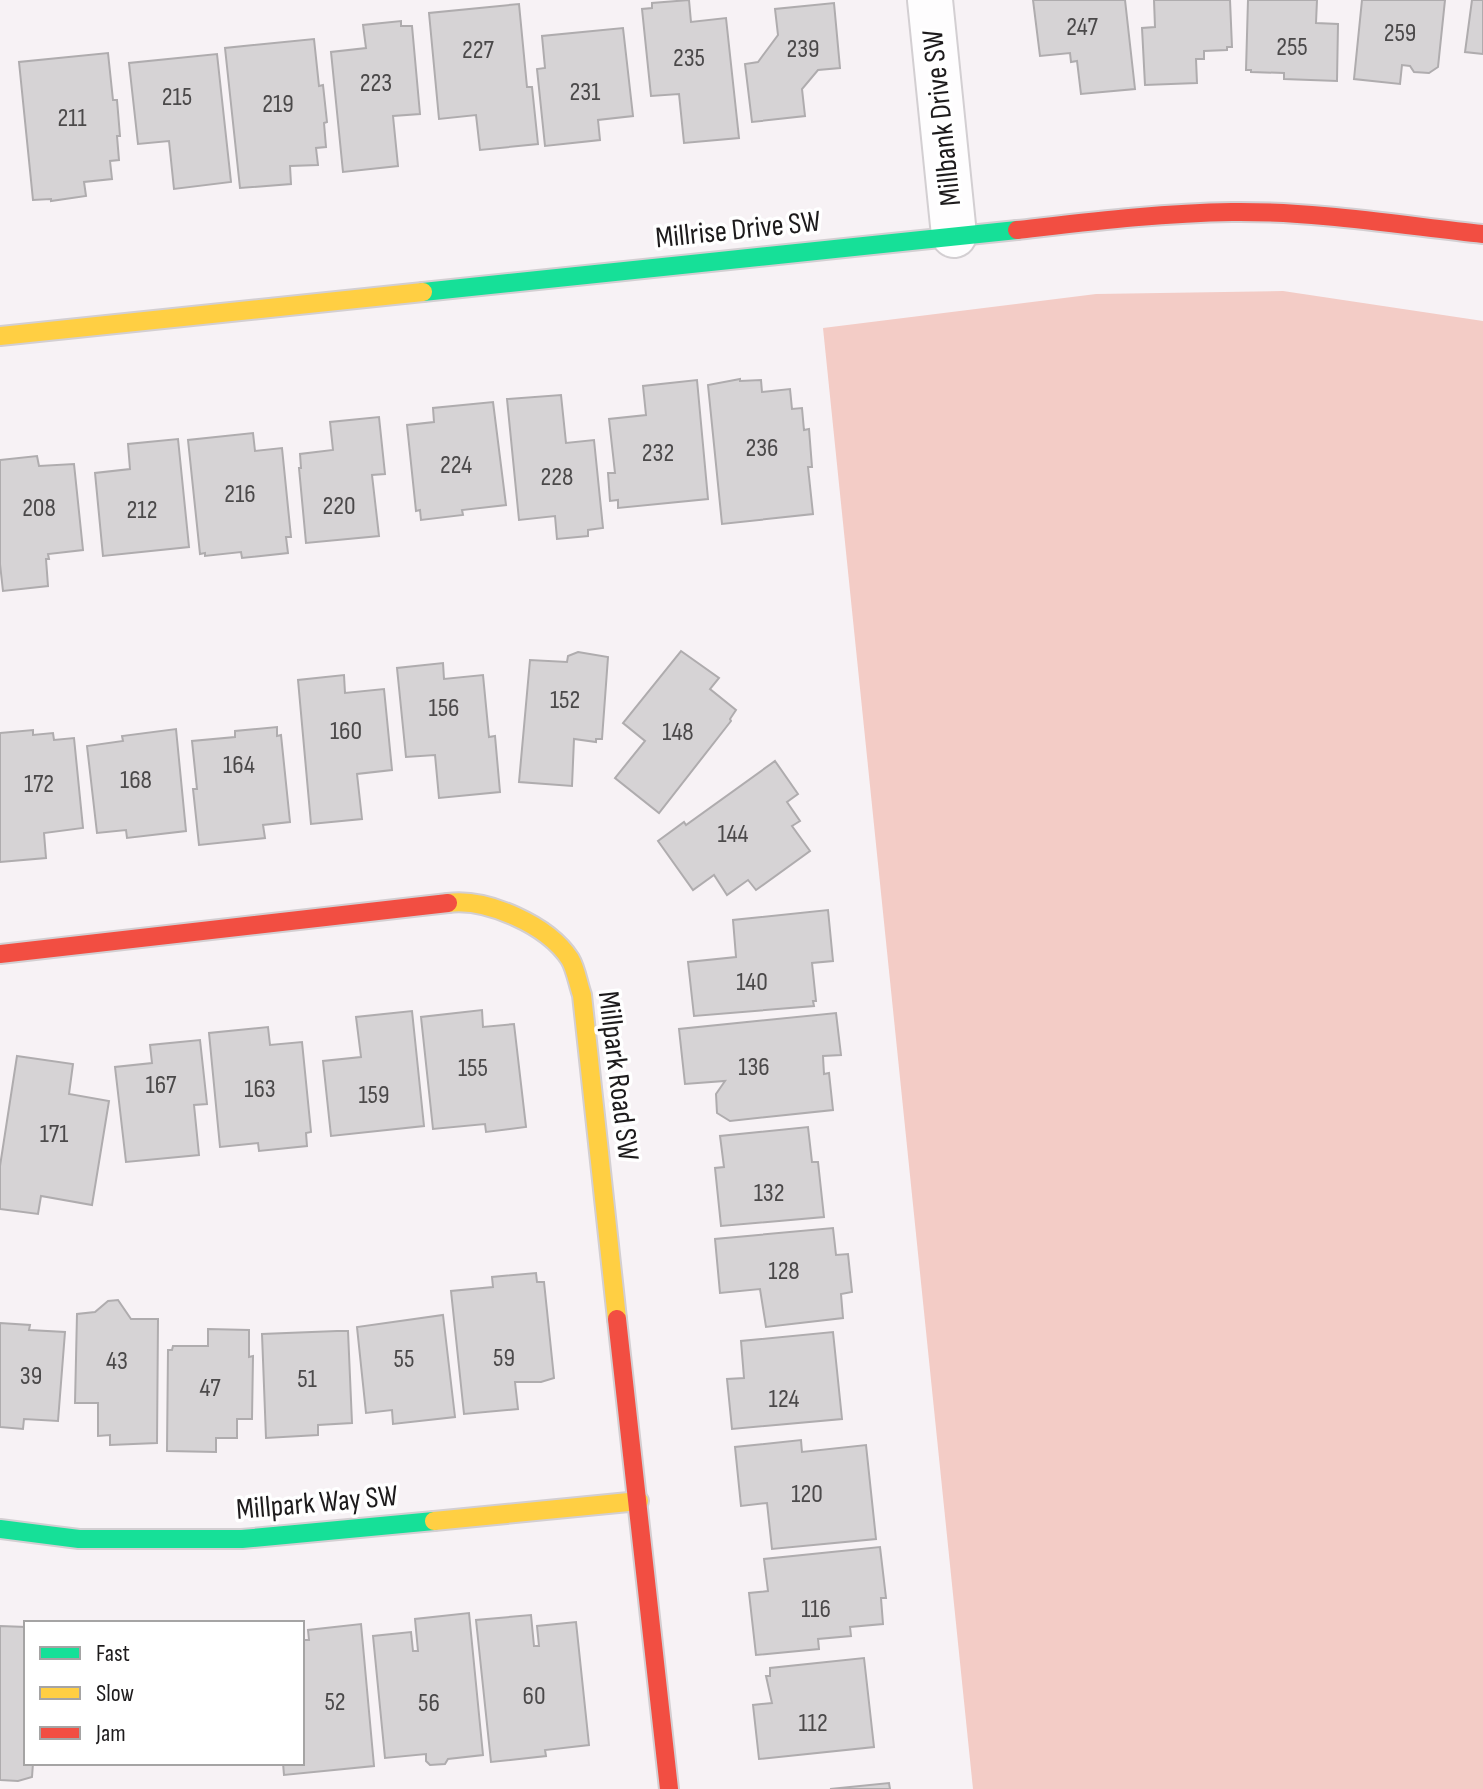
<svg xmlns="http://www.w3.org/2000/svg" width="1483" height="1789" font-family="'Sofia Sans Condensed',sans-serif">
<style>
.green{fill:#f3ccc6}
.building{fill:#d6d3d5;stroke:#afacae;stroke-width:2}
.lines{fill:none;stroke-linecap:round;stroke-linejoin:round}
.street-casing{stroke:#d3cfd2;stroke-width:48}
.fast-casing{stroke:#d3cfd2;stroke-width:22}
.slow-casing{stroke:#d3cfd2;stroke-width:22}
.jam-casing{stroke:#d3cfd2;stroke-width:22}
.street{stroke:#fefdfe;stroke-width:44}
.fast{stroke:#16e098;stroke-width:18}
.slow{stroke:#ffcf43;stroke-width:18}
.jam{stroke:#f24e42;stroke-width:18}
.labels{text-anchor:middle;dominant-baseline:central;stroke-width:7;stroke-linejoin:round;paint-order:stroke}
.number-label{font-size:26px;fill:#4b494a}
.street-label{font-size:30px;fill:#1d1b1c;stroke:#fff}
</style>
<rect width="100%" height="100%" fill="#f7f2f5"/>
<!-- green -->
<polygon class="green" points="1283,291 1483,321 1483,1789 973,1789 823,328 1096,294"/>
<!-- building -->
<g class="building">
<polygon points="689,0 691,22 726,18 739,138 684,143 679,94 651,96 642,9 652,8 652,3"/>
<polygon points="1033,0 1125,0 1135,89 1081,94 1077,61 1071,62 1070,53 1040,56"/>
<polygon points="1154,0 1230,0 1232,47 1227,47 1227,50 1204,51 1204,59 1196,59 1197,83 1145,85 1142,28 1155,27"/>
<polygon points="1248,0 1317,0 1316,23 1338,24 1337,81 1284,79 1284,73 1251,72 1251,70 1246,70"/>
<polygon points="1362,0 1445,0 1438,67 1429,73 1414,72 1410,66 1402,65 1400,84 1354,79"/>
<polygon points="1472,0 1483,0 1483,54 1465,52"/>
<polygon points="834,3 840,68 818,70 802,89 805,116 752,122 745,64 758,62 778,35 775,9"/>
<polygon points="519,4 527,87 532,87 538,144 480,150 476,115 439,119 429,13"/>
<polygon points="401,21 401,26 412,26 420,114 393,116 398,166 343,172 331,52 366,48 363,25"/>
<polygon points="623,28 633,116 598,120 600,140 545,146 537,69 545,68 542,36"/>
<polygon points="314,39 319,86 323,85 327,122 324,123 326,147 316,148 318,165 290,166 291,184 240,188 225,48"/>
<polygon points="108,53 113,100 117,100 120,136 117,136 119,160 110,161 112,179 84,182 86,196 51,201 51,199 33,200 19,62"/>
<polygon points="217,54 231,182 174,189 169,141 138,144 129,63"/>
<polygon points="740,379 740,381 761,380 762,392 790,389 792,409 802,408 804,430 809,429 812,467 808,467 813,514 722,524 708,385"/>
<polygon points="697,380 708,499 618,508 618,500 610,501 608,473 615,473 609,419 646,415 643,386"/>
<polygon points="561,395 566,443 594,440 603,528 588,530 588,536 557,539 555,516 519,520 507,399"/>
<polygon points="493,402 506,505 462,510 463,515 421,520 420,510 416,511 407,425 434,422 433,408"/>
<polygon points="379,417 385,474 372,475 379,536 306,543 299,468 301,468 300,454 333,450 330,422"/>
<polygon points="253,433 255,451 282,448 291,537 286,537 288,553 242,558 241,552 205,556 205,553 200,554 188,440"/>
<polygon points="178,439 189,547 103,556 95,473 130,469 128,444"/>
<polygon points="37,456 39,466 74,464 83,550 48,554 49,559 46,559 48,586 3,591 0,564 0,460"/>
<polygon points="681,651 719,678 710,689 736,710 730,719 731,721 659,813 615,778 645,741 623,723"/>
<polygon points="578,652 608,657 602,739 596,739 596,742 574,739 572,786 519,782 530,660 567,662 568,656"/>
<polygon points="443,663 444,679 483,675 489,737 495,736 500,792 439,798 435,755 406,757 397,668"/>
<polygon points="344,675 345,693 384,689 392,770 357,774 362,819 311,824 298,680"/>
<polygon points="277,727 277,736 281,735 290,822 263,825 265,838 199,845 193,789 197,789 192,741 235,737 235,731"/>
<polygon points="176,729 186,831 127,838 126,830 97,833 87,746 123,741 122,736"/>
<polygon points="33,730 33,735 53,733 54,740 74,738 83,828 44,833 46,858 0,862 0,733"/>
<polygon points="775,761 798,794 787,802 800,821 792,826 810,851 756,890 748,880 727,895 714,875 693,890 658,841 684,822 686,825"/>
<polygon points="828,910 833,961 812,963 816,1001 813,1001 814,1006 694,1016 688,962 736,957 733,920"/>
<polygon points="482,1010 483,1027 514,1024 526,1127 486,1132 485,1124 433,1129 421,1017"/>
<polygon points="412,1011 424,1126 331,1136 323,1061 361,1057 356,1017"/>
<polygon points="836,1013 841,1055 823,1056 824,1074 829,1073 833,1110 730,1121 717,1113 716,1094 725,1081 685,1084 679,1029"/>
<polygon points="268,1027 270,1045 302,1042 311,1132 306,1133 307,1146 259,1151 258,1143 220,1147 209,1033"/>
<polygon points="200,1040 207,1104 194,1105 199,1155 126,1162 115,1067 152,1063 150,1045"/>
<polygon points="17,1056 73,1064 69,1094 109,1101 92,1205 41,1196 38,1214 0,1209 0,1166"/>
<polygon points="808,1127 812,1162 818,1162 824,1217 721,1226 715,1168 724,1167 720,1136"/>
<polygon points="833,1228 836,1255 848,1254 852,1292 841,1294 843,1318 766,1327 760,1289 720,1293 715,1239"/>
<polygon points="536,1273 537,1282 544,1282 554,1378 541,1382 515,1382 518,1409 464,1414 451,1291 493,1287 492,1277"/>
<polygon points="118,1300 131,1319 158,1319 157,1443 110,1445 110,1435 98,1436 98,1403 75,1403 77,1314 95,1312 108,1301"/>
<polygon points="443,1315 455,1417 393,1424 392,1410 366,1413 357,1327"/>
<polygon points="0,1323 30,1325 29,1330 65,1332 58,1421 24,1419 23,1429 0,1427"/>
<polygon points="208,1329 249,1330 249,1357 253,1356 252,1419 237,1419 237,1438 216,1438 216,1452 167,1451 168,1350 172,1350 173,1346 208,1346"/>
<polygon points="337,1331 348,1331 352,1423 318,1425 318,1435 266,1438 262,1334"/>
<polygon points="833,1332 842,1419 732,1429 727,1379 744,1378 741,1341"/>
<polygon points="801,1440 802,1452 866,1445 876,1539 772,1549 767,1503 741,1506 735,1447"/>
<polygon points="880,1547 886,1598 881,1598 883,1624 850,1627 851,1636 818,1639 819,1649 756,1655 749,1593 768,1591 764,1559"/>
<polygon points="469,1613 483,1755 448,1759 445,1764 430,1765 426,1761 426,1754 385,1758 373,1636 411,1632 413,1651 418,1651 415,1619"/>
<polygon points="531,1615 534,1646 539,1646 537,1626 576,1622 589,1745 545,1750 546,1756 491,1762 476,1620"/>
<polygon points="361,1624 374,1766 284,1775 283,1763 302,1763 302,1640 309,1640 308,1630"/>
<polygon points="0,1626 26,1627 26,1763 33,1763 32,1777 18,1781 0,1780"/>
<polygon points="864,1658 874,1747 759,1759 753,1705 772,1703 766,1676 770,1676 770,1668"/>
<polygon points="889,1783 890,1789 830,1789"/>
</g>
<g class="lines">
<defs>
<polyline id="street" points="930,0 954,235"/>
<g id="fast">
<polyline points="423,292 1017,230"/>
<polyline points="0,1529 79,1539 242,1539 434,1521"/>
</g>
<g id="slow">
<polyline points="0,336 423,292"/>
<path d="M 448,903 C 487,898 548,925 570,959 C 576,969 578,984 582,995 L 617,1319"/>
<polyline points="434,1521 639,1501"/>
</g>
<g id="jam">
<path d="M 1017,230 C 1088,222 1160,213 1232,212 C 1315,211 1400,225 1483,234"/>
<polyline points="0,954 448,903"/>
<polyline points="617,1319 669,1789"/>
</g>
</defs>
<!-- street casing -->
<use href="#street" class="street-casing"/>
<!-- fast casing -->
<use href="#fast" class="fast-casing"/>
<!-- slow casing -->
<use href="#slow" class="slow-casing"/>
<!-- jam casing -->
<use href="#jam" class="jam-casing"/>
<!-- street -->
<use href="#street" class="street"/>
<!-- fast -->
<use href="#fast" class="fast"/>
<!-- slow -->
<use href="#slow" class="slow"/>
<!-- jam -->
<use href="#jam" class="jam"/>
</g>
<g class="labels">
<!-- number labels -->
<g class="number-label">
<text x="1082" y="27">247</text>
<text x="1400" y="33">259</text>
<text x="1292" y="47">255</text>
<text x="803" y="49">239</text>
<text x="478" y="50">227</text>
<text x="689" y="58">235</text>
<text x="376" y="83">223</text>
<text x="585" y="92">231</text>
<text x="177" y="97">215</text>
<text x="278" y="104">219</text>
<text x="72" y="118">211</text>
<text x="762" y="448">236</text>
<text x="658" y="453">232</text>
<text x="456" y="465">224</text>
<text x="557" y="477">228</text>
<text x="240" y="494">216</text>
<text x="339" y="506">220</text>
<text x="39" y="508">208</text>
<text x="142" y="510">212</text>
<text x="565" y="700">152</text>
<text x="444" y="708">156</text>
<text x="346" y="731">160</text>
<text x="678" y="732">148</text>
<text x="239" y="765">164</text>
<text x="136" y="780">168</text>
<text x="39" y="784">172</text>
<text x="733" y="834">144</text>
<text x="752" y="982">140</text>
<text x="754" y="1067">136</text>
<text x="473" y="1068">155</text>
<text x="161" y="1085">167</text>
<text x="260" y="1089">163</text>
<text x="374" y="1095">159</text>
<text x="54" y="1134">171</text>
<text x="769" y="1193">132</text>
<text x="784" y="1271">128</text>
<text x="504" y="1358">59</text>
<text x="404" y="1359">55</text>
<text x="117" y="1361">43</text>
<text x="31" y="1376">39</text>
<text x="307" y="1379">51</text>
<text x="210" y="1388">47</text>
<text x="784" y="1399">124</text>
<text x="807" y="1494">120</text>
<text x="816" y="1609">116</text>
<text x="534" y="1696">60</text>
<text x="335" y="1702">52</text>
<text x="429" y="1703">56</text>
<text x="813" y="1723">112</text>
</g>
<!-- street labels -->
<g class="street-label">
<text transform="translate(942 118) rotate(-96)">Millbank Drive SW</text>
<text transform="translate(738 230) rotate(-6)">Millrise Drive SW</text>
<text transform="translate(618 1076) rotate(83)">Millpark Road SW</text>
<text transform="translate(317 1503) rotate(-5)">Millpark Way SW</text>
</g>
</g>
<!-- legend -->
<rect x="24" y="1621" width="280" height="144" fill="#ffffff" stroke="#a5a4a4" stroke-width="2"/>
<rect x="40" y="1647" width="40" height="12" fill="#16e098" stroke="#a5a4a4" stroke-width="2"/>
<text x="96" y="1661" font-size="24" fill="#1d1b1c">Fast</text>
<rect x="40" y="1687" width="40" height="12" fill="#ffcf43" stroke="#a5a4a4" stroke-width="2"/>
<text x="96" y="1701" font-size="24" fill="#1d1b1c">Slow</text>
<rect x="40" y="1727" width="40" height="12" fill="#f24e42" stroke="#a5a4a4" stroke-width="2"/>
<text x="96" y="1741" font-size="24" fill="#1d1b1c">Jam</text>
</svg>
